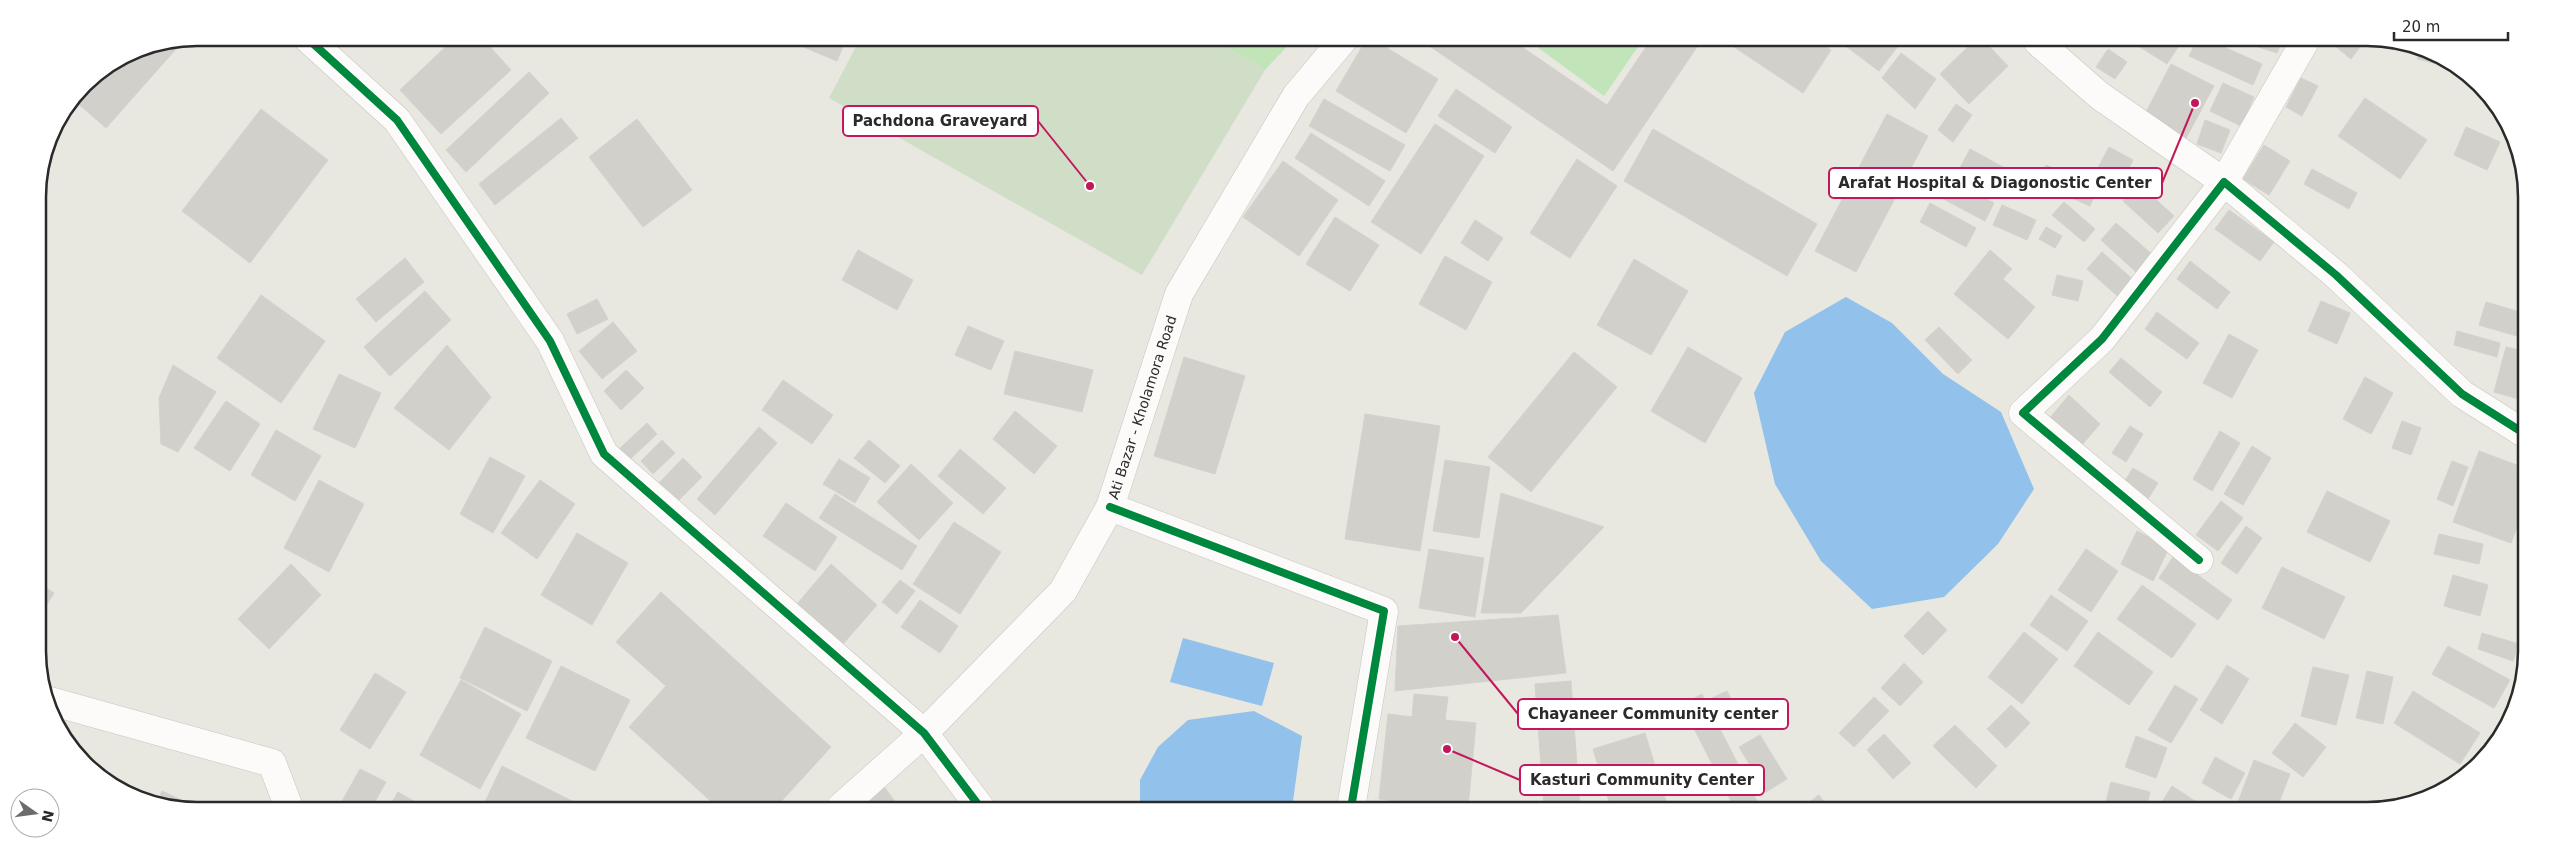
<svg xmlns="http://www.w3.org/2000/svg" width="2564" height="848" font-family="'DejaVu Sans',sans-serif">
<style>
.green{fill:#c1e5b8}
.cemetery{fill:#d0dec7}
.water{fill:#92c1eb}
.building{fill:#d1d0cb;stroke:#d3d2cc}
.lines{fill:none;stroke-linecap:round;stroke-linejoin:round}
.minor-casing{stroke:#c6c5c5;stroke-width:29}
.secondary-casing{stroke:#c6c5c5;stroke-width:29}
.minor{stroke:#fcfbfa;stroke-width:28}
.secondary{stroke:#fcfbfa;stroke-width:28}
.cycleway-casing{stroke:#fff;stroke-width:11}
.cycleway{stroke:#00873e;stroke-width:8}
.labels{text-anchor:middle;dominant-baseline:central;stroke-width:4;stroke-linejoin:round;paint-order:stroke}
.street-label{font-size:14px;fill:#2a2a2a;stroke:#fff}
.rim{fill:none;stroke:#2a2a2a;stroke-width:2.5}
.leader{fill:none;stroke:#c2185b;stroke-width:2}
.callout-dot{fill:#c2185b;stroke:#fff;stroke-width:2}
.callout{fill:#fff;stroke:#c2185b;stroke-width:2}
.callout-label{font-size:15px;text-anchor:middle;font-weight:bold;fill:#2a2a2a}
</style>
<rect width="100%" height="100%" fill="#e8e7e0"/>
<!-- green -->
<g class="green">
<polygon points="1216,40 1293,40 1265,70"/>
<polygon points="1529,41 1642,41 1604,96"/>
</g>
<!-- cemetery -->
<polygon class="cemetery" points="860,39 1216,40 1265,70 1142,275 829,98"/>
<!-- water -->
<g class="water">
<polygon points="1846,297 1892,323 1943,374 2001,412 2034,489 1998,544 1944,597 1872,609 1821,561 1775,484 1754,393 1785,332"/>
<polygon points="1183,638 1274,663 1262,706 1170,682"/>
<polygon points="1254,711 1302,736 1292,808 1140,807 1140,780 1158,747 1188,720"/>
</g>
<!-- building -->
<g class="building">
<polygon points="455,38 482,38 511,70 441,134 400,90"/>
<polygon points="784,39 846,39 837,61"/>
<polygon points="184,40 106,128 74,100 85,84 136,50"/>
<polygon points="1366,40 1374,40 1438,79 1406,133 1336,91"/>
<polygon points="1422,41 1513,41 1607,105 1650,41 1701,41 1613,171"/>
<polygon points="1725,41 1818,42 1831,50 1803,93"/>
<polygon points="1844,42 1901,42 1879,71 1843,44"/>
<polygon points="1973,42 1985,42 2008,66 1969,104 1940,74"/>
<polygon points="2132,42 2171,42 2178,47 2167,64"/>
<polygon points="2196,42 2215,43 2262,64 2253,85 2189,56"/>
<polygon points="2246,43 2281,43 2277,53"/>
<polygon points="2335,43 2363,43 2351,59 2334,45"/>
<polygon points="2420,48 2447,59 2451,63 2450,67 2417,59"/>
<polygon points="2108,49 2127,62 2115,79 2096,67"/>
<polygon points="1901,53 1936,79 1915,109 1882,78"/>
<polygon points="2171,64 2214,86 2185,140 2143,118"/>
<polygon points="529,72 549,93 466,172 446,150"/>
<polygon points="2301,78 2318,86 2302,116 2286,107"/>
<polygon points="2223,83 2254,97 2241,126 2210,111"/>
<polygon points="1456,89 1512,127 1495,153 1438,116"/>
<polygon points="2365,98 2427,140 2400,179 2338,136"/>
<polygon points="1324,99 1405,145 1390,171 1309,126"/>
<polygon points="1956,104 1972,115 1953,142 1938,130"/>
<polygon points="261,109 328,160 250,263 182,211"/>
<polygon points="1887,114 1928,136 1856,272 1815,251"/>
<polygon points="561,118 578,138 495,205 479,184"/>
<polygon points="637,119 692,190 643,227 589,157"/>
<polygon points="2205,120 2230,130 2221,153 2197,144"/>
<polygon points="1435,124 1484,156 1421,254 1371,222"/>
<polygon points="2466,127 2500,142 2487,170 2454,155"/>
<polygon points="1653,129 1817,224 1787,276 1624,181"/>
<polygon points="1311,133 1385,181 1369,206 1295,158"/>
<polygon points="2264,145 2290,161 2269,195 2243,179"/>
<polygon points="2109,147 2133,160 2118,190 2093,177"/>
<polygon points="1970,149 2016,174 2006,193 1960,168"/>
<polygon points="1577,159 1617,186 1570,258 1530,233"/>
<polygon points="1283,161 1338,200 1299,256 1243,217"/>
<polygon points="2046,165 2098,188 2090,206 2038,183"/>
<polygon points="2312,169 2357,193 2349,209 2304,184"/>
<polygon points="1942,175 1994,203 1985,221 1932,193"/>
<polygon points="2138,183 2174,216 2158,233 2123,201"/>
<polygon points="2064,202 2095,229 2084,242 2052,215"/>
<polygon points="1930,203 1976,228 1966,247 1920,222"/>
<polygon points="2002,205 2036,220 2027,240 1993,225"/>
<polygon points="2229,210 2274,242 2260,261 2215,229"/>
<polygon points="1335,217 1379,245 1350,291 1306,264"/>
<polygon points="1475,220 1503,238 1488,261 1461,243"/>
<polygon points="2116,223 2153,255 2137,273 2101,240"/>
<polygon points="2046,227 2062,236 2055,248 2039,239"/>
<polygon points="858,250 913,280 897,310 842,280"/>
<polygon points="1990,250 2012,269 2003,279 2035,307 2008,339 1954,294"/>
<polygon points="2102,252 2138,284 2123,301 2087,269"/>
<polygon points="1445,256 1492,282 1466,330 1419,304"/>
<polygon points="405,258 424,282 376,322 356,299"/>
<polygon points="1634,259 1688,291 1651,355 1597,325"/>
<polygon points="2190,261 2230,292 2217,309 2177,279"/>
<polygon points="2057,275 2083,281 2078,301 2052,295"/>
<polygon points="425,291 451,320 390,376 364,347"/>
<polygon points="261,295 325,341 281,403 217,358"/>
<polygon points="597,299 608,319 577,334 567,314"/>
<polygon points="2321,301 2350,313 2337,344 2308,331"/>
<polygon points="2486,302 2523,313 2520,337 2479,325"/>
<polygon points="2157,312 2199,343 2187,359 2145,329"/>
<polygon points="613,322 637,351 602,379 579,351"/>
<polygon points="968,326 1004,341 991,370 955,355"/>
<polygon points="1939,327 1972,360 1958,374 1925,340"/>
<polygon points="2457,331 2500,343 2497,357 2454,345"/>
<polygon points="2229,334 2258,350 2232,398 2203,383"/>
<polygon points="447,345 491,397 449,450 394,408"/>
<polygon points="1688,347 1742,378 1705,443 1651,411"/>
<polygon points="2506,347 2523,351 2522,385 2519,399 2494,392"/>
<polygon points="1015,351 1093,370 1082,412 1004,394"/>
<polygon points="1574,352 1617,387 1531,492 1488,457"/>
<polygon points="1184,357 1245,376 1215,474 1154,456"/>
<polygon points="2121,358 2162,392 2150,407 2109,372"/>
<polygon points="173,365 216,392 178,452 161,444 159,398"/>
<polygon points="626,370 644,388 621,410 604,391"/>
<polygon points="339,374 381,393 355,448 313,429"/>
<polygon points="2365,377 2393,393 2371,434 2343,419"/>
<polygon points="783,380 833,415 812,444 762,410"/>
<polygon points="2069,395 2100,424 2081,446 2049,419"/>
<polygon points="226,401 260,424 230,471 194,448"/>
<polygon points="1015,411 1057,446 1034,474 993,439"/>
<polygon points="1365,414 1440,426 1420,551 1345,539"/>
<polygon points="2402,421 2421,428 2411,455 2392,448"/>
<polygon points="647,423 657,434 628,461 618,450"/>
<polygon points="2130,426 2143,434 2126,462 2112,453"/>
<polygon points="759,427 777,443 715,515 697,499"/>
<polygon points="276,430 321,456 295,501 251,475"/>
<polygon points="2220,431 2240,443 2212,491 2193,479"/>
<polygon points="662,440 675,453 653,474 641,461"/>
<polygon points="869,440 900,466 885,483 854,458"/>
<polygon points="2252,446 2271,458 2243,505 2224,494"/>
<polygon points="960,449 1006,488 983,514 938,476"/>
<polygon points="2479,451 2522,467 2522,514 2511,543 2453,522"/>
<polygon points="490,457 525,476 493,533 460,514"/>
<polygon points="683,458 702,477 675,504 657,485"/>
<polygon points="839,459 870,478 855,503 823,484"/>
<polygon points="1445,460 1490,467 1479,538 1433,531"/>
<polygon points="2452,461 2468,467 2453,506 2437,499"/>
<polygon points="911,464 953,503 919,540 877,502"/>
<polygon points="2133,468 2158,483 2138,515 2113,500"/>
<polygon points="319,480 364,504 329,572 284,548"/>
<polygon points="540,480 575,504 537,559 501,533"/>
<polygon points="2327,491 2390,521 2370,562 2307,532"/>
<polygon points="1501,493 1604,527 1521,613 1481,613"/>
<polygon points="835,494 917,546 902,570 819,518"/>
<polygon points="2221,501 2243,518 2218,551 2196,535"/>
<polygon points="786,503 837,537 815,571 763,536"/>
<polygon points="954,522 1001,552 960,614 913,584"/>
<polygon points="2246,526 2262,538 2237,574 2221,563"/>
<polygon points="2137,531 2169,548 2153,581 2121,564"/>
<polygon points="577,533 628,563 592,625 541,595"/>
<polygon points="2439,534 2483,544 2479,564 2434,554"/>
<polygon points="1429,549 1484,558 1475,617 1419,608"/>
<polygon points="2086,549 2118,571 2091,612 2058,590"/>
<polygon points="2173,557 2232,600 2218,620 2159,578"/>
<polygon points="291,564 321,595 269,649 238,619"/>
<polygon points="831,564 877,605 843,644 797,604"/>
<polygon points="2282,567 2345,597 2324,639 2262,608"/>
<polygon points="2453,575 2488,585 2480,616 2444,606"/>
<polygon points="900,580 915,591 897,614 882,602"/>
<polygon points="40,584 54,593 40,615"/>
<polygon points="2142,585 2196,624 2172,658 2117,619"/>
<polygon points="661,592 831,747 777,806 716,806 629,727 666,686 616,642"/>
<polygon points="2051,595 2088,621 2067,651 2030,625"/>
<polygon points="920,600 958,626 940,653 901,627"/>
<polygon points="1928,611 1947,630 1923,655 1904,636"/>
<polygon points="1558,615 1566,673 1395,691 1398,626"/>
<polygon points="485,627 552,661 527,711 460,678"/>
<polygon points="2024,632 2058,659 2022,704 1988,677"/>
<polygon points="2098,632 2153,672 2129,705 2074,666"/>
<polygon points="2482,633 2519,644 2513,661 2478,649"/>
<polygon points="2448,646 2510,680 2494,708 2432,674"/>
<polygon points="1904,663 1923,682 1900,706 1881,688"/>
<polygon points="2227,665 2249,679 2222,724 2200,710"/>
<polygon points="561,666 630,700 595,771 526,738"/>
<polygon points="2313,667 2349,675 2336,725 2301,716"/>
<polygon points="2367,671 2393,677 2383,724 2356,718"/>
<polygon points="375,673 406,692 370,749 340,730"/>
<polygon points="461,680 521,714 480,789 420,755"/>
<polygon points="1571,681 1580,808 1544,808 1535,684"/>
<polygon points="2175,685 2198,699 2171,743 2148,730"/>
<polygon points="1727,691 1734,705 1717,712 1712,698"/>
<polygon points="2413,691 2480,733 2460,764 2394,723"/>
<polygon points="1414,694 1448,697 1445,720 1476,723 1468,808 1379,799 1388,714 1412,717"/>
<polygon points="1702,694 1761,809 1735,809 1682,705"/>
<polygon points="1874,697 1889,711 1854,747 1839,733"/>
<polygon points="2011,705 2030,723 2006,748 1987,729"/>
<polygon points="2295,723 2326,747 2303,777 2272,753"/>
<polygon points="1955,725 1997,766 1976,788 1933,746"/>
<polygon points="1645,733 1666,801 1643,808 1611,808 1593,749"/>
<polygon points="1884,734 1911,763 1893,779 1867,750"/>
<polygon points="1760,735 1787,779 1766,792 1739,747"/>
<polygon points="2136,736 2167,748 2156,778 2125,767"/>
<polygon points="2485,743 2493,746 2478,763"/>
<polygon points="2215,757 2245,773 2231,799 2202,783"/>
<polygon points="2254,760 2290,774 2276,810 2235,810"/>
<polygon points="502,766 578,804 577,806 483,806"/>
<polygon points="360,769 386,782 373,805 340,805"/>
<polygon points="2465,769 2469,772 2455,782"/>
<polygon points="2111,782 2150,792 2146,810 2104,809"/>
<polygon points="882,784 899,807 866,807 861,800"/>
<polygon points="2172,786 2209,810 2157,810"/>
<polygon points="162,791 192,805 156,805"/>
<polygon points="398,792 422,806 390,806"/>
<polygon points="1819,795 1829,809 1805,809 1803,807"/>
</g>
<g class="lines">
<defs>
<g id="minor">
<polyline points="307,38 397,120 550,341 604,454 924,733 980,807"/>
<polyline points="2038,42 2100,96 2224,182 2304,43"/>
<polyline points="1110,507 1384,611 1351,808"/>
<polyline points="2199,560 2023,413 2102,339 2224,182 2336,275 2462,394 2522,432"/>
<polyline points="50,701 272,763 288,805"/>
</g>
<g id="secondary">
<path id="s1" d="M 841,807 L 924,733 L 1063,591 L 1110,507 L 1179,294 L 1296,96 L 1343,40"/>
</g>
</defs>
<!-- minor casing -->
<use href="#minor" class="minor-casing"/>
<!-- secondary casing -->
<use href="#secondary" class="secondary-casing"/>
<!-- minor -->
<use href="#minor" class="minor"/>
<!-- secondary -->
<use href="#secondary" class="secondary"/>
<defs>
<g id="cycleway">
<polyline points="307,38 397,120 550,341 604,454 924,733 980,807"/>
<polyline points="1110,507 1384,611 1351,808"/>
<polyline points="2199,560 2023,413 2102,339 2224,182 2336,275 2462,394 2522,432"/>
</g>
</defs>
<!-- cycleway casing -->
<use href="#cycleway" class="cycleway-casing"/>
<!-- cycleway -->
<use href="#cycleway" class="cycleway"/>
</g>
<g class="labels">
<!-- street labels -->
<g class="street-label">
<text stroke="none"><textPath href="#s1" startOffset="511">Ati Bazar - Kholamora Road</textPath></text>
</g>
</g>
<!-- crop -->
<path d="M0 0H2564V848H0ZM197 46H2367A151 151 0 0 1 2518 197V651A151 151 0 0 1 2367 802H197A151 151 0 0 1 46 651V197A151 151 0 0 1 197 46Z" fill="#fff" fill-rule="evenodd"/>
<path class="rim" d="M197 46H2367A151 151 0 0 1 2518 197V651A151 151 0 0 1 2367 802H197A151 151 0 0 1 46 651V197A151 151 0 0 1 197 46Z"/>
<!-- callouts -->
<path class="leader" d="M1090 186L1038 121M2195 103L2162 183M1455 637L1518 714M1447 749L1520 780"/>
<g class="callout-dot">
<circle cx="1090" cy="186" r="5"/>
<circle cx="2195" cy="103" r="5"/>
<circle cx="1455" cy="637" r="5"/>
<circle cx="1447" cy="749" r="5"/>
</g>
<g class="callout">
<rect x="843" y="106" width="195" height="30" rx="5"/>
<rect x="1829" y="168" width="333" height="30" rx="5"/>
<rect x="1518" y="699" width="270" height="30" rx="5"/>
<rect x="1520" y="765" width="244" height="30" rx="5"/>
</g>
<g class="callout-label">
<text x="940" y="126">Pachdona Graveyard</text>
<text x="1995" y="188">Arafat Hospital &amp; Diagonostic Center</text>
<text x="1653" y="719">Chayaneer Community center</text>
<text x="1642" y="785">Kasturi Community Center</text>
</g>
<!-- north arrow -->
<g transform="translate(35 813) rotate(104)"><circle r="24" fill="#ffffff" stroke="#aaaaaa"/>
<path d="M0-4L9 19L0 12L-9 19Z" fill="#6c6c6a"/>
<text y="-8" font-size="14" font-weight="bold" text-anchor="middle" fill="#2a2a2a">N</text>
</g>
<!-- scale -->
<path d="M2394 32v8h114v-8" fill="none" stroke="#2a2a2a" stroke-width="2.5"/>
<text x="2402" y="32" font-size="15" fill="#2a2a2a" stroke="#ffffff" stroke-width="4" paint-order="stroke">20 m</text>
</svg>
